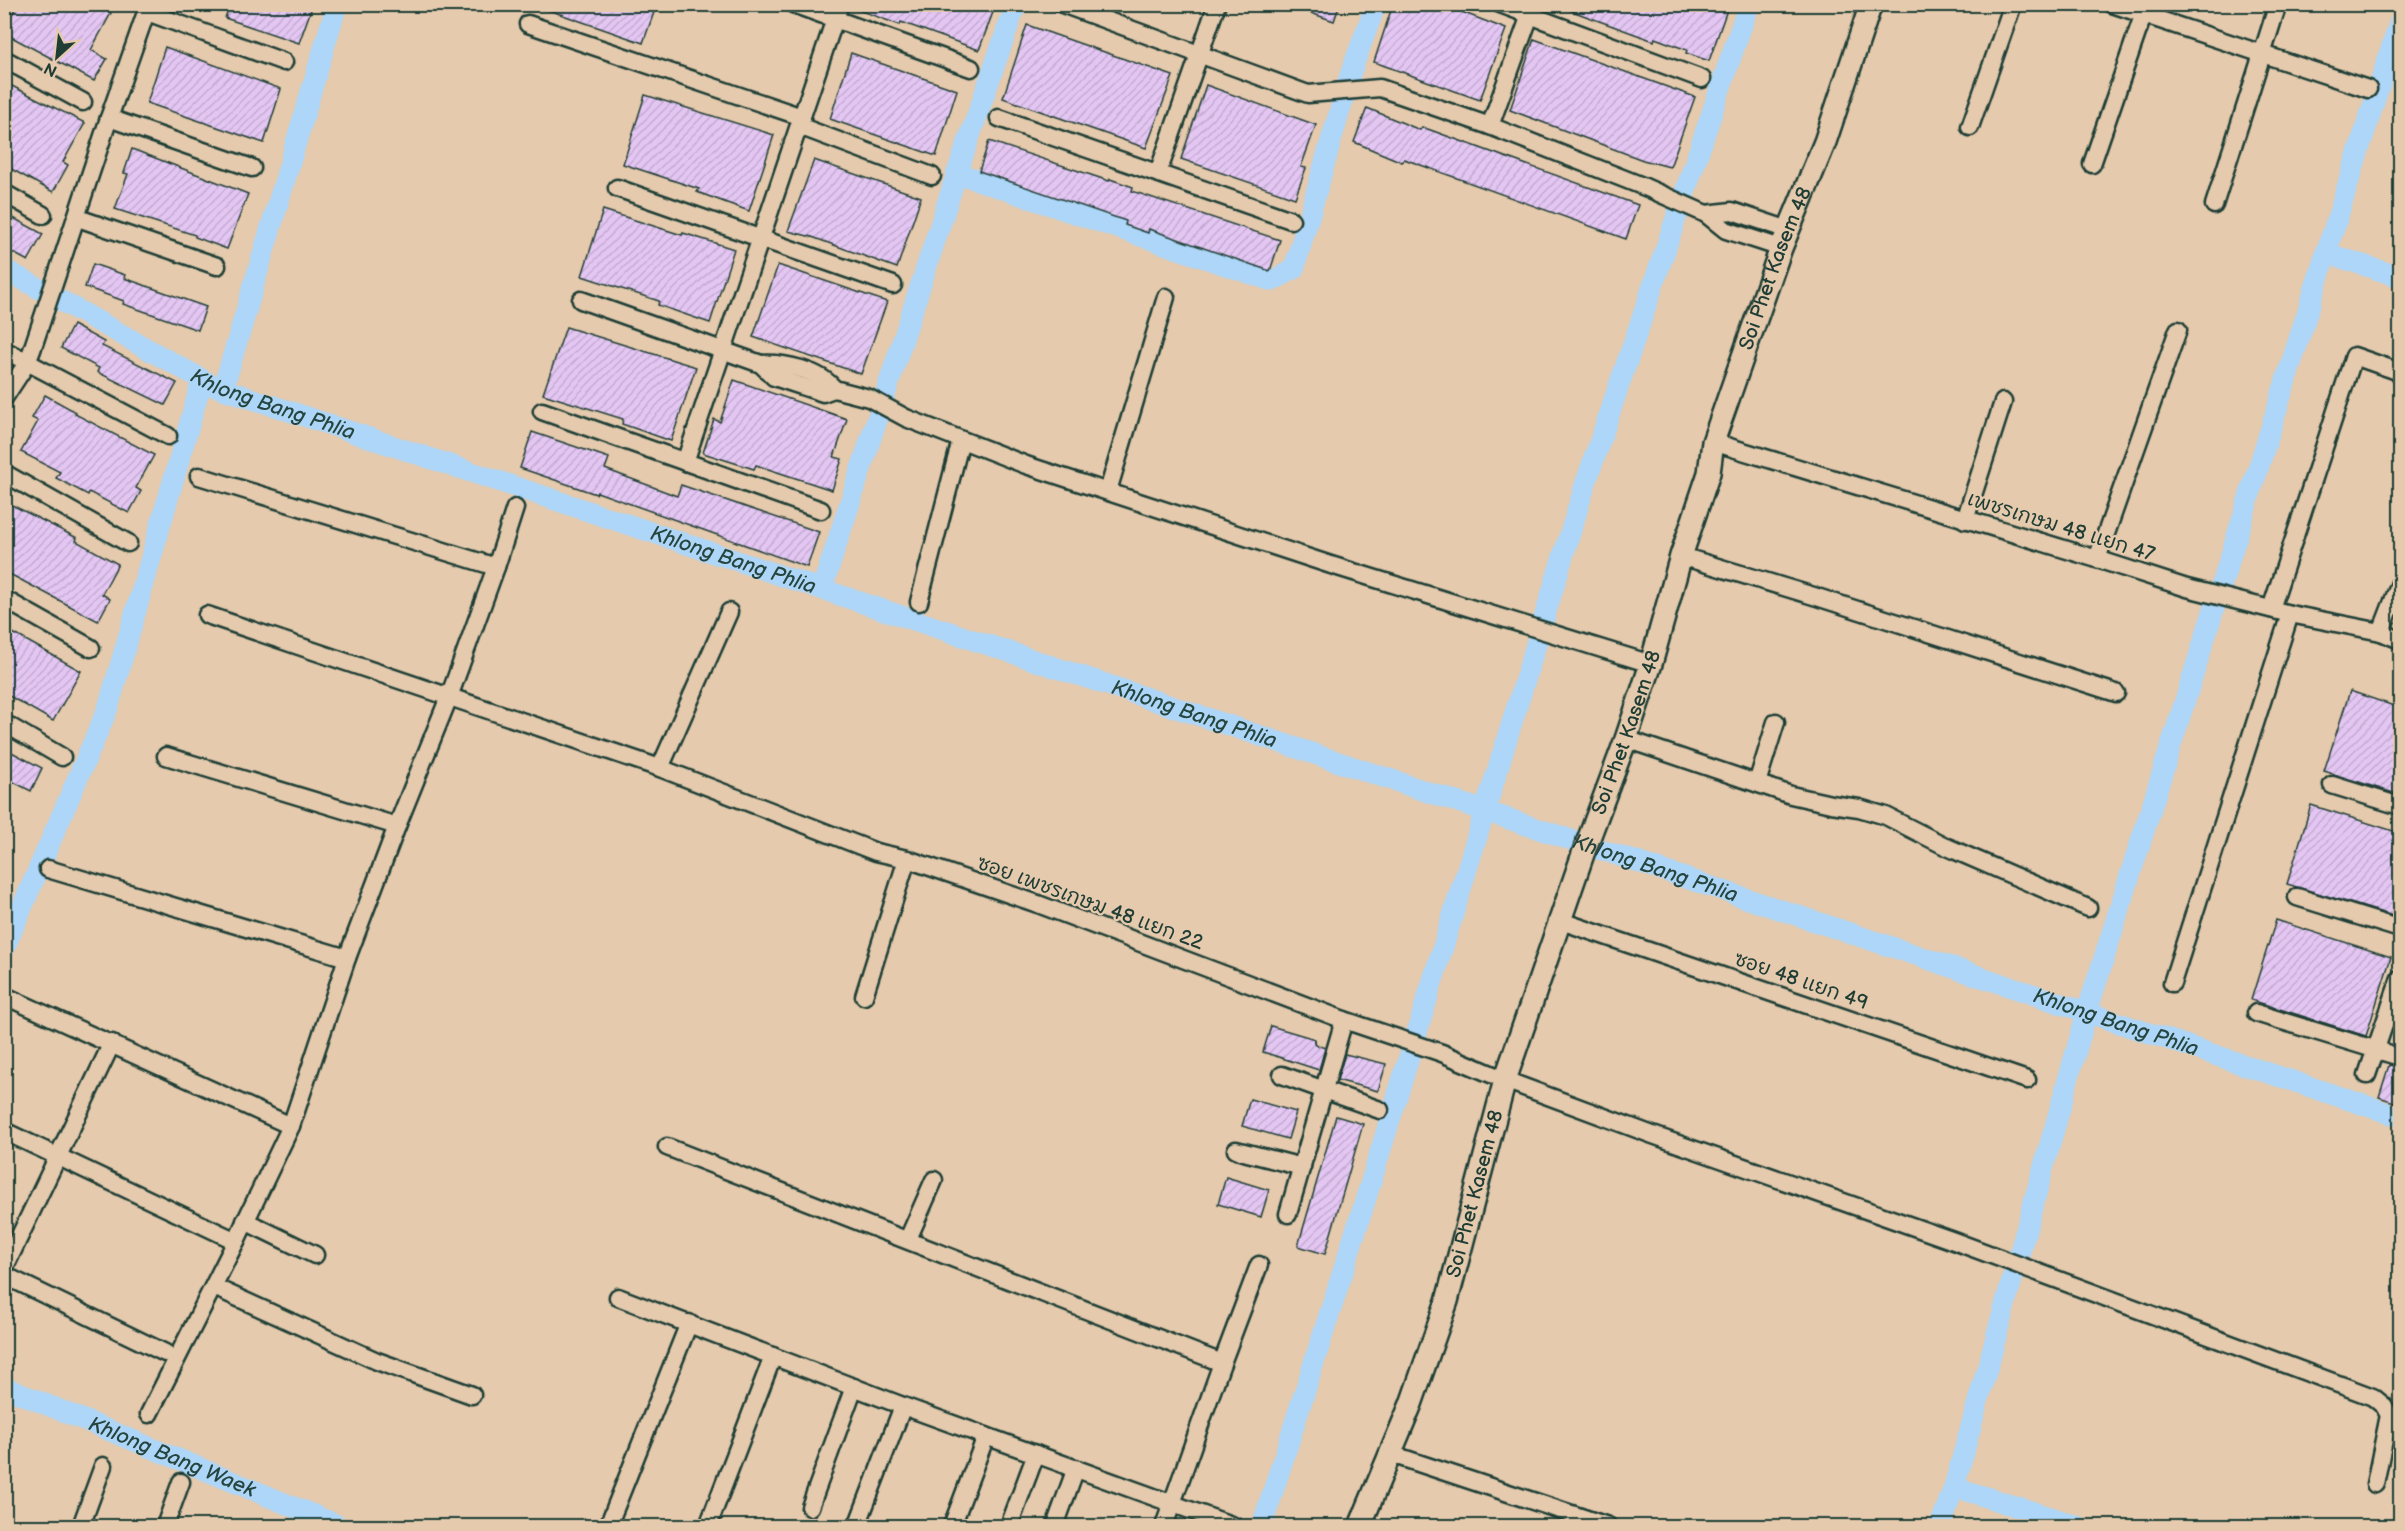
<svg xmlns="http://www.w3.org/2000/svg" width="2405" height="1531" font-family="'Balsamiq Sans','Playpen Sans Thai',sans-serif">
<style>
.lines{fill:none;stroke-linecap:round;stroke-linejoin:round}
.canal{stroke:#add6f8;stroke-width:21}
.building{fill:url(#building-hatch);stroke:#1f3d34;stroke-width:1.5}
.minor-casing{stroke:#1f3d34;stroke-width:21}
.tertiary-casing{stroke:#1f3d34;stroke-width:26}
.minor{stroke:#e5caad;stroke-width:16}
.tertiary{stroke:#e5caad;stroke-width:21}
.labels{text-anchor:middle;dominant-baseline:central;stroke-width:4.5;stroke-linejoin:round;paint-order:stroke}
.street-label{font-size:20px;fill:#1f3d34;stroke:#e5caad}
.water-label{font-size:21px;font-style:italic;fill:#26453e;stroke:#e5caad}
</style>
<defs>
<pattern id="building-hatch" width="6" height="6" patternUnits="userSpaceOnUse" patternTransform="scale(1.5)"><rect width="6" height="6" fill="#e4c6f3"/><path d="M-1 1l2-2M0 6l6-6M5 7l2-2" fill="none" stroke="#c3abd1"/></pattern>
</defs>
<rect width="100%" height="100%" fill="#e5caad"/>
<filter id="ink" filterUnits="userSpaceOnUse"><feTurbulence type="fractalNoise" baseFrequency=".0167" numOctaves="2"/><feDisplacementMap in="SourceGraphic" scale="12" xChannelSelector="R" yChannelSelector="G"/><feConvolveMatrix kernelMatrix="1 2 1 2 8 2 1 2 1" color-interpolation-filters="sRGB"/></filter>
<g filter="url(#ink)">
<g class="lines">
<!-- canal -->
<g class="canal">
<polyline points="957,173 1272,281 1294,269 1351,72 1376,4"/>
<polyline points="2326,253 2400,21"/>
<path id="s1" d="M 4,269 L 214,386 L 2400,1117"/>
<polyline points="223,389 337,4"/>
<polyline points="822,589 957,173 1016,4"/>
<polyline points="4,949 108,708 202,380"/>
<path id="s2" d="M 4,1387 L 340,1526"/>
<polyline points="1954,1487 2078,1526"/>
<polyline points="1262,1526 1358,1224 1584,488 1749,4"/>
<polyline points="1940,1526 1954,1487 2087,1012 2326,253 2400,277"/>
</g>
</g>
<!-- building -->
<g class="building">
<polygon points="18,4 96,4 111,13 91,50 107,59 94,81 4,33 4,27"/>
<polygon points="230,4 313,4 299,43 225,18"/>
<polygon points="541,4 657,4 643,43 540,7"/>
<polygon points="850,4 996,4 979,50 901,22 900,25 850,7"/>
<polygon points="1293,4 1340,4 1334,21 1293,7"/>
<polygon points="1393,4 1441,4 1506,29 1480,100 1374,62"/>
<polygon points="1562,4 1729,4 1709,61 1686,53 1687,50 1655,38 1654,41 1632,33 1561,7"/>
<polygon points="1027,25 1173,76 1146,148 1003,98"/>
<polygon points="1534,39 1695,97 1670,167 1643,160 1510,110"/>
<polygon points="165,47 281,89 264,143 147,103"/>
<polygon points="851,53 957,90 936,156 830,119"/>
<polygon points="4,82 85,123 63,162 68,165 53,192 4,165"/>
<polygon points="1206,85 1316,125 1301,167 1306,168 1295,198 1181,159"/>
<polygon points="645,95 774,135 749,211 697,192 699,189 623,164"/>
<polygon points="1367,108 1420,130 1422,127 1638,205 1626,239 1404,159 1402,162 1354,142"/>
<polygon points="989,141 1109,181 1110,179 1133,187 1132,191 1280,240 1270,271 1149,229 1148,233 1125,225 1126,221 979,171"/>
<polygon points="132,149 248,194 227,249 195,237 195,235 115,209 128,174 124,173"/>
<polygon points="814,160 921,197 897,268 812,237 788,231"/>
<polygon points="603,210 682,235 683,233 734,249 710,323 658,305 659,301 582,276"/>
<polygon points="4,213 43,234 28,261 4,248"/>
<polygon points="93,264 125,275 124,278 206,307 198,330 123,304 124,301 85,287"/>
<polygon points="778,265 887,302 861,374 753,337"/>
<polygon points="73,325 104,342 102,346 177,383 165,405 97,372 99,368 61,348"/>
<polygon points="566,327 696,367 671,441 622,424 623,419 543,394"/>
<polygon points="734,380 847,419 834,457 842,459 832,490 756,465 754,469 703,453 714,419 720,422"/>
<polygon points="45,395 76,412 75,414 154,455 136,488 141,491 129,513 89,492 88,495 56,478 60,472 21,452 38,421 32,418"/>
<polygon points="532,432 609,458 605,469 677,496 681,485 819,532 807,567 597,492 596,494 520,468"/>
<polygon points="10,504 77,538 76,541 118,564 102,594 110,599 98,621 4,571 4,514"/>
<polygon points="4,628 81,671 53,721 4,693"/>
<polygon points="2350,691 2400,708 2400,795 2324,771"/>
<polygon points="4,748 42,768 31,791 4,777"/>
<polygon points="2311,805 2400,833 2400,918 2287,884"/>
<polygon points="2276,920 2391,957 2366,1036 2251,1000"/>
<polygon points="1271,1026 1315,1039 1314,1044 1325,1048 1319,1070 1263,1052"/>
<polygon points="1345,1054 1386,1064 1378,1091 1337,1080"/>
<polygon points="2389,1065 2400,1067 2400,1104 2379,1097"/>
<polygon points="1250,1099 1296,1112 1288,1139 1242,1126"/>
<polygon points="1336,1116 1363,1124 1325,1254 1298,1246"/>
<polygon points="1226,1177 1269,1190 1261,1217 1218,1204"/>
</g>
<g class="lines">
<defs>
<g id="minor">
<polyline points="793,4 971,68"/>
<polyline points="1062,4 1308,94 1380,88 1490,126 1645,187 1706,214 1726,230 1781,248"/>
<polyline points="1500,4 1702,79"/>
<polyline points="2112,4 2368,89"/>
<polyline points="147,12 284,62"/>
<polyline points="528,24 802,117"/>
<polyline points="4,59 83,102"/>
<polyline points="109,118 252,168"/>
<polyline points="999,118 1291,220"/>
<polyline points="799,126 932,176"/>
<polyline points="1490,126 1534,4"/>
<polyline points="1970,127 2013,4"/>
<polyline points="2092,164 2147,4"/>
<polyline points="1158,173 1217,4"/>
<polyline points="617,188 893,285"/>
<polyline points="4,193 43,215"/>
<polyline points="2214,205 2278,4"/>
<polyline points="1706,214 1732,211 1789,230"/>
<polyline points="78,218 217,266"/>
<polyline points="581,300 761,364 774,377 823,393 834,389 869,398 906,418 1026,465 1331,565 1651,664"/>
<polyline points="4,350 168,436"/>
<path d="M 761,364 C 783,362 821,371 834,389"/>
<polyline points="4,398 27,363 32,350 109,118 149,4"/>
<polyline points="542,411 821,510"/>
<polyline points="1713,442 2097,559 2187,588 2290,614 2381,632 2400,640"/>
<polyline points="685,462 840,4"/>
<polyline points="4,473 128,543"/>
<polyline points="1108,491 1166,297"/>
<polyline points="1965,520 2003,402"/>
<polyline points="1681,556 1817,597 2116,693"/>
<polyline points="2097,559 2178,330"/>
<polyline points="496,567 515,508"/>
<polyline points="4,599 91,648"/>
<polyline points="919,602 961,440"/>
<polyline points="2271,609 2354,356 2400,372"/>
<polyline points="207,615 660,768 876,852 907,859 1038,904 1344,1020 1442,1053 1505,1080 1650,1134 1954,1241 2373,1397 2384,1406 2389,1415 2375,1484"/>
<polyline points="2381,632 2400,583"/>
<polyline points="4,723 62,757"/>
<polyline points="1626,739 1791,795 1831,804 1859,808 1886,816 1947,847 2088,908"/>
<polyline points="166,756 397,826 449,697 496,567 199,476"/>
<polyline points="660,768 729,612"/>
<polyline points="1757,783 1776,722"/>
<polyline points="2332,785 2400,806"/>
<polyline points="48,869 347,958 397,826"/>
<polyline points="2297,897 2400,929"/>
<polyline points="1561,921 2027,1080"/>
<polyline points="2172,983 2290,614"/>
<polyline points="5,996 291,1126 347,958"/>
<polyline points="864,996 907,859"/>
<polyline points="2256,1013 2400,1057"/>
<polyline points="1282,1075 1380,1110"/>
<polyline points="2367,1075 2400,978"/>
<polyline points="4,1131 236,1241 291,1126"/>
<polyline points="667,1147 1222,1363 1164,1526"/>
<polyline points="1236,1150 1302,1167"/>
<polyline points="1288,1214 1344,1020"/>
<polyline points="245,1221 315,1255"/>
<polyline points="908,1239 934,1180"/>
<polyline points="4,1269 112,1043"/>
<polyline points="4,1275 165,1353"/>
<polyline points="214,1287 377,1361 472,1395"/>
<polyline points="618,1297 903,1406 1234,1526"/>
<polyline points="1222,1363 1259,1265"/>
<polyline points="149,1414 236,1241"/>
<polyline points="1391,1454 1608,1526"/>
<polyline points="810,1507 854,1387"/>
<polyline points="81,1526 103,1466"/>
<polyline points="165,1526 181,1482"/>
<polyline points="608,1526 689,1323"/>
<polyline points="708,1526 773,1356"/>
<polyline points="857,1526 903,1406"/>
<polyline points="952,1526 986,1436"/>
<polyline points="1009,1526 1036,1454"/>
<polyline points="1055,1526 1076,1468"/>
</g>
<g id="tertiary">
<path id="s3" d="M 1360,1526 L 1411,1404 L 1447,1301 L 1505,1080 L 1583,854 L 1626,739 L 1651,664 L 1681,556 L 1709,473 L 1713,442 L 1781,248 L 1825,142 L 1871,4"/>
</g>
</defs>
<!-- minor casing -->
<use href="#minor" class="minor-casing"/>
<!-- tertiary casing -->
<use href="#tertiary" class="tertiary-casing"/>
<!-- minor -->
<use href="#minor" class="minor"/>
<!-- tertiary -->
<use href="#tertiary" class="tertiary"/>
</g>
</g>
<g class="labels">
<!-- street labels -->
<g class="street-label">
<text stroke="none"><textPath href="#s3" startOffset="1326">Soi Phet Kasem 48</textPath></text>
<text transform="translate(2061 527) rotate(17)">เพชรเกษม 48 แยก 47</text>
<text stroke="none"><textPath href="#s3" startOffset="838">Soi Phet Kasem 48</textPath></text>
<text transform="translate(1090 903) rotate(20)">ซอย เพชรเกษม 48 แยก 22</text>
<text transform="translate(1801 981) rotate(19)">ซอย 48 แยก 49</text>
<text stroke="none"><textPath href="#s3" startOffset="352">Soi Phet Kasem 48</textPath></text>
</g>
<!-- water labels -->
<g class="water-label">
<text stroke="none"><textPath href="#s1" startOffset="302">Khlong Bang Phlia</textPath></text>
<text stroke="none"><textPath href="#s1" startOffset="788">Khlong Bang Phlia</textPath></text>
<text stroke="none"><textPath href="#s1" startOffset="1274">Khlong Bang Phlia</textPath></text>
<text stroke="none"><textPath href="#s1" startOffset="1760">Khlong Bang Phlia</textPath></text>
<text stroke="none"><textPath href="#s1" startOffset="2246">Khlong Bang Phlia</textPath></text>
<text stroke="none"><textPath href="#s2" startOffset="182">Khlong Bang Waek</textPath></text>
</g>
</g>
<!-- margin -->
<rect width="2405" height="1531" fill="none" stroke="#e5caad" stroke-width="24"/>
<rect x="12" y="12" width="2381" height="1507" fill="none" stroke="#1f3d34" stroke-width="2" filter="url(#ink)"/>
<!-- north arrow -->
<g transform="translate(57 57) rotate(207)" stroke="#e5caad" stroke-width="4.5" paint-order="stroke">
<path d="M0-4.5L10 22L0 15L-10 22Z" fill="#1f3d34"/>
<text y="-9" font-size="16" font-weight="bold" text-anchor="middle" fill="#1f3d34">N</text>
</g>
</svg>
